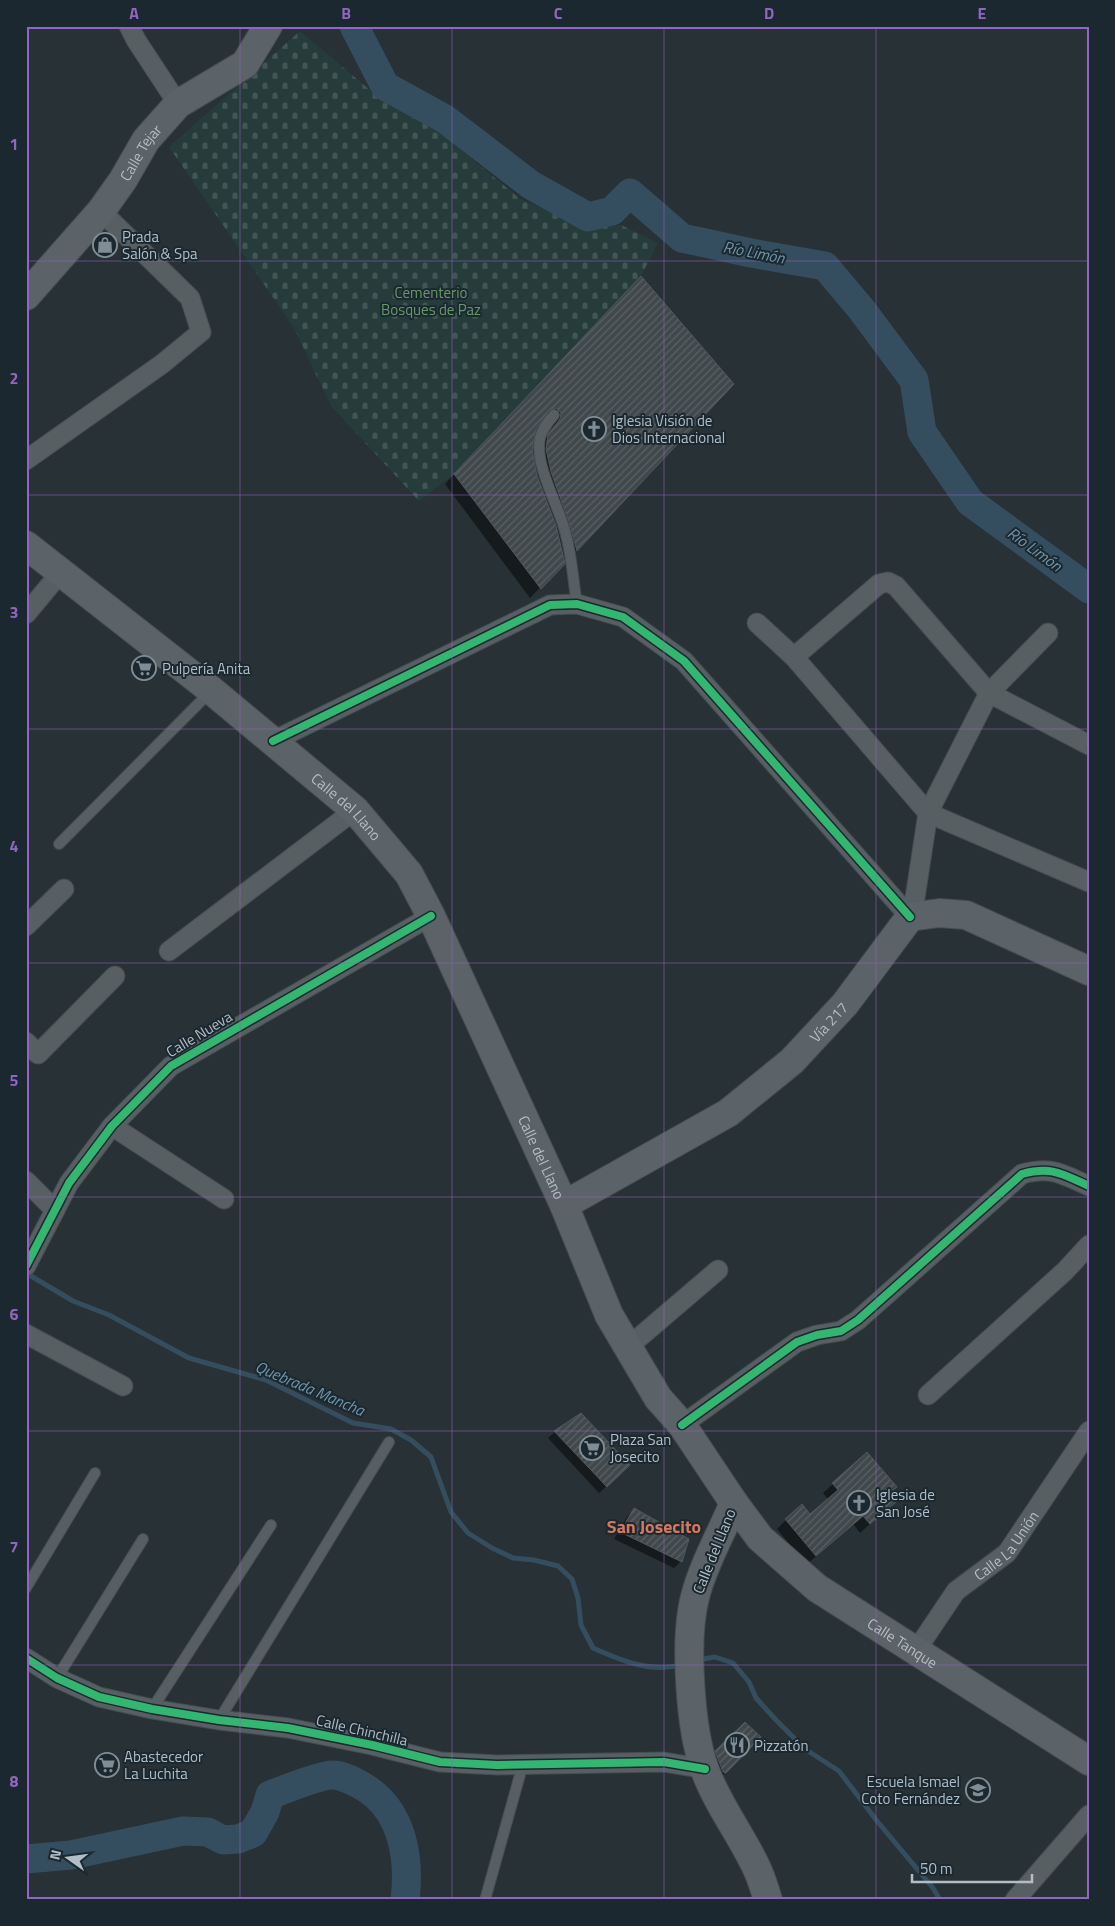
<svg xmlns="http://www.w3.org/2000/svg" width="1115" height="1926" font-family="'Titillium Web',sans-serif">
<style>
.cemetery{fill:url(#cemetery-stones)}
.shadow{fill:#0007}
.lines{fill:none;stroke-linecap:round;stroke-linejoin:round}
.stream{stroke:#344e5f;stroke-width:5}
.river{stroke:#344e5f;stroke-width:29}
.building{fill:url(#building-hatch);stroke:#50585d}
.lane-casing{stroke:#464c50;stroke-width:12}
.street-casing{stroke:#464c50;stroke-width:21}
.secondary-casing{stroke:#464c50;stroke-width:30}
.lane{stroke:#575f63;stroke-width:10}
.street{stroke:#575f63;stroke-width:19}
.secondary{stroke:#5c6368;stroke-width:28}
.cycleway-casing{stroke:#1b2830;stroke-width:11}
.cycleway{stroke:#33b770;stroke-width:8}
.grid{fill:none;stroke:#9166c2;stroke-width:1;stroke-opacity:0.55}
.labels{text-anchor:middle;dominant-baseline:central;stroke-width:4;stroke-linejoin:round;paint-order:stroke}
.street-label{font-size:15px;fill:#b1bec7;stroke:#1b2830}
.poi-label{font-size:15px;fill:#b1bec7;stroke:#1b2830;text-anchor:start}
.park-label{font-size:15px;fill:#679968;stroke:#1b2830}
.water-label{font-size:16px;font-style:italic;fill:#7096ab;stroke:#1b2830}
.quarter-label{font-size:18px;font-weight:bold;fill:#d6785c;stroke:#1b2830}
.neatline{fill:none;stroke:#9166c2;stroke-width:2}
.grid-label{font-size:16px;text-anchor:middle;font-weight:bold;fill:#9166c2}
</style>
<defs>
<pattern id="cemetery-stones" width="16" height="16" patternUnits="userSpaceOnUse" patternTransform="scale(1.25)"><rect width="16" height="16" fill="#253c3a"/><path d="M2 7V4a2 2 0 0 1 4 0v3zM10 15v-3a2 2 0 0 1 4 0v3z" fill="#425655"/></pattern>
<pattern id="building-hatch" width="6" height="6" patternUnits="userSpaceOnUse" patternTransform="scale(1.25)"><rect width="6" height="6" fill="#40484c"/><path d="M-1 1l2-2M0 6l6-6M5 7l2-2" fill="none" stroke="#596164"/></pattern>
</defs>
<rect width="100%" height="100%" fill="#283135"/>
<!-- cemetery -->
<polygon class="cemetery" points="300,31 377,96 442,134 519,198 585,228 621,225 658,243 641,276 454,474 419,501 331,406 294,328 169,147"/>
<!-- shadow -->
<g class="shadow">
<polygon points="632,288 733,384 567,559 560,532 541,482 537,459 539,445 550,430 552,423 546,417 542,419 535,429 531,450 536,476 563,564 530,598 445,484"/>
<polygon points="555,1432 622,1472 599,1493 548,1438"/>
<polygon points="833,1484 888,1493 895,1501 860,1533 853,1524 806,1565 777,1529 786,1520 810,1515 828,1499 823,1493"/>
<polygon points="634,1510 681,1561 674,1568 614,1539 627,1517"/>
<polygon points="745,1724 759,1737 718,1780 709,1759"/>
</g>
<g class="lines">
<!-- stream -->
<g class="stream">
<path d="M 26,1273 L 73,1301 L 109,1315 L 189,1358 L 266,1380 L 353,1423 L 391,1429 L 411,1440 L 431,1457 L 451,1512 L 468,1533 L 492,1548 L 513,1558 L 534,1560 L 558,1566 L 572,1579 L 578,1598 L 581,1625 L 593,1648 C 620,1660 652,1674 682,1664"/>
<polyline points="697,1660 715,1657 733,1663 749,1682 756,1698 776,1720 805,1749 839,1771 877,1821 933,1888 940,1900"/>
</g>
<!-- river -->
<g class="river">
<polyline points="354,26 385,86 445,119 531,185 588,217 612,211 630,193 682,238 751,253 825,266 862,310 914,380 922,432 970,502 1089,589"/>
<path d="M 26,1859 L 71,1855 L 183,1831 L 208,1832 L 223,1840 L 238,1839 L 253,1833 L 265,1812 L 270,1795 C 283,1790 320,1775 332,1775 C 344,1775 355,1782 364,1787 C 403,1811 410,1858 405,1900"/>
</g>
</g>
<!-- building -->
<g class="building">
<polygon points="641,276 734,384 577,551 569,522 551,472 546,449 548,434 560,419 561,413 556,408 549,411 536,429 532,450 537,476 556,526 565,564 541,589 454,474"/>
<polygon points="581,1413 630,1465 607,1487 554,1431"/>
<polygon points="867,1452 897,1487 889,1493 897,1501 870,1524 863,1516 816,1556 785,1519 802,1504 810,1514 838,1490 832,1483"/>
<polygon points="634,1508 689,1539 682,1562 620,1532"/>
<polygon points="745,1722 761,1737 726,1773 723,1772 715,1751"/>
</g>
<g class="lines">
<defs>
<g id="lane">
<path d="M 554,415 C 548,422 542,429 540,438 C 534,466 560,507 566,535 C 572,557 573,581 577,604"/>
<polyline points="59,844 211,691"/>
<polyline points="26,1588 95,1473"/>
<polyline points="57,1678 143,1539"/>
<polyline points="152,1709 271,1525"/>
<polyline points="219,1720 389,1442"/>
<polyline points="485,1900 523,1764"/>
</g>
<g id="street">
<polyline points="129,26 136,40 178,104"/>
<polyline points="26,460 162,364 201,332 190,298 101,211"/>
<polyline points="26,614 61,572"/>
<polyline points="757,623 794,657 928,813 1089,882"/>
<polyline points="794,657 879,584 888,582 896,586 989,693 1089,745"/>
<polyline points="273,741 550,605 577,604 623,617 684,661 910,917"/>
<polyline points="910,917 915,898 928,813 989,693 1048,633"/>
<polyline points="26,926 64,889"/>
<polyline points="169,951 355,810"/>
<polyline points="26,1042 38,1054 115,976"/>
<polyline points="112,1126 224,1199"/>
<polyline points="26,1181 55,1210"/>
<polyline points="26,1266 69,1183 112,1126 171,1066 431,916"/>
<polyline points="26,1334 123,1386"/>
<polyline points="628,1347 718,1270"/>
<polyline points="928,1395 1065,1271 1089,1245"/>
<path d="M 682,1425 L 797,1342 L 817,1335 L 841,1331 L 858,1320 L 1022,1174 C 1052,1166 1062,1174 1089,1186"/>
<path id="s1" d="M 915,1652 L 956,1591 L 1007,1553 L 1089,1431"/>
<polyline points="26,1658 57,1678 99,1697 152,1709 219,1720 288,1728 372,1745 440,1762 497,1765 664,1762 705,1769"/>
<polyline points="1015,1900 1089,1815"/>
</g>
<g id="secondary">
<path id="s2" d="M 26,296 L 101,211 L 123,180 L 146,140 L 178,104 L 245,64 L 268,26"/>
<path id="s3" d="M 26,545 L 211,690 L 355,810 L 409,874 L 431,916 L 564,1205 L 609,1315 L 658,1398 L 682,1425 L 734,1503 C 721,1534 703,1565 695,1597 C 684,1639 690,1730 705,1770 C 718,1806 743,1837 758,1871 C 762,1880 765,1890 768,1900"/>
<path id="s4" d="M 564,1205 L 728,1113 L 792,1061 L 845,1004 L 910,917 L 939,913 L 966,915 L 1089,971"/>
<path id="s5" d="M 734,1503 L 760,1538 L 817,1588 L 1089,1761"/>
</g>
</defs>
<!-- lane casing -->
<use href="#lane" class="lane-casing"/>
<!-- street casing -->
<use href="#street" class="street-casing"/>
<!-- secondary casing -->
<use href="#secondary" class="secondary-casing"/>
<!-- lane -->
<use href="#lane" class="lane"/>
<!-- street -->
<use href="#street" class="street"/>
<!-- secondary -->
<use href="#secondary" class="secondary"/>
<defs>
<g id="cycleway">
<polyline points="273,741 550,605 577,604 623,617 684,661 910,917"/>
<polyline points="26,1266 69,1183 112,1126 171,1066 431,916"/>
<path d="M 682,1425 L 797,1342 L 817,1335 L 841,1331 L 858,1320 L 1022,1174 C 1052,1166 1062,1174 1089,1186"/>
<polyline points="26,1658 57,1678 99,1697 152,1709 219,1720 288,1728 372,1745 440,1762 497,1765 664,1762 705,1769"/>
</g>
</defs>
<!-- cycleway casing -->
<use href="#cycleway" class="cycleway-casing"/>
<!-- cycleway -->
<use href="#cycleway" class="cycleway"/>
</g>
<!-- grid -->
<path class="grid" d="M 240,26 L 240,1900M 452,26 L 452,1900M 664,26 L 664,1900M 876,26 L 876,1900M 26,261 L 1089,261M 26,495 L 1089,495M 26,729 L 1089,729M 26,963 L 1089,963M 26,1197 L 1089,1197M 26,1431 L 1089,1431M 26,1665 L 1089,1665"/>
<!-- icons -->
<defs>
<symbol id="shop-ring" viewBox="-11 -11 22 22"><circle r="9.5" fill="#1b2830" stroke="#818d94" stroke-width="1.5"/><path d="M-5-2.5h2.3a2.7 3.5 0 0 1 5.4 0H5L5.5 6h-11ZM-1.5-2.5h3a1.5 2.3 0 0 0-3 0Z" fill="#818d94"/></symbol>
<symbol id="church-ring" viewBox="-11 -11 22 22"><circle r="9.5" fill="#1b2830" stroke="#818d94" stroke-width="1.5"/><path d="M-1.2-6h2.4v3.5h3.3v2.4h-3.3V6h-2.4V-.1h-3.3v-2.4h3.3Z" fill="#818d94"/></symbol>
<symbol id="supermarket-ring" viewBox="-11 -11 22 22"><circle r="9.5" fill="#1b2830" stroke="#818d94" stroke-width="1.5"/><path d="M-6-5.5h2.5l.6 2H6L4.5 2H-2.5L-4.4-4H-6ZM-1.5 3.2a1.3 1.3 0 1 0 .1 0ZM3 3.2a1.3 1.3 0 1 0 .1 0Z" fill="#818d94"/></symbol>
<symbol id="restaurant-ring" viewBox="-11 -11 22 22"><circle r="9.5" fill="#1b2830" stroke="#818d94" stroke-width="1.5"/><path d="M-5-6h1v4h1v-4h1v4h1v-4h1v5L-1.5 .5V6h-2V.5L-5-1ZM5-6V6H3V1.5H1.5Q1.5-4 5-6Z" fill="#818d94"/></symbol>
<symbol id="school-ring" viewBox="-11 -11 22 22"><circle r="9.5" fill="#1b2830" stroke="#818d94" stroke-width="1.5"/><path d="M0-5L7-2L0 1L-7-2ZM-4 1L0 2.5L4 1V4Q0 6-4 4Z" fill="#818d94"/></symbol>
</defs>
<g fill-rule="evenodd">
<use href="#shop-ring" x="91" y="231" width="28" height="28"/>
<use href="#church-ring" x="580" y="415" width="28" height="28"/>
<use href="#supermarket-ring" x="130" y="654" width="28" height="28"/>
<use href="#supermarket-ring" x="578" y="1434" width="28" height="28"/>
<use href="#church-ring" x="845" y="1489" width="28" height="28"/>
<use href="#restaurant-ring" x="723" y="1731" width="28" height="28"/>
<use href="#supermarket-ring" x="93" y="1751" width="28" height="28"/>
<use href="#school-ring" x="964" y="1776" width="28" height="28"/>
</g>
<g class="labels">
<!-- street labels -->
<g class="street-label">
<text stroke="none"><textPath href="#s2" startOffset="184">Calle Tejar</textPath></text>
<text stroke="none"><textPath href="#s3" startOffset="414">Calle del Llano</textPath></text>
<text stroke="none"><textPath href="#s4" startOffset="324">Vía 217</textPath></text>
<text transform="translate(199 1034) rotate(-31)">Calle Nueva</text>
<text stroke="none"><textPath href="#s3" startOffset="819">Calle del Llano</textPath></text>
<text stroke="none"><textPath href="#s1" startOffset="142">Calle La Unión</textPath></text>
<text transform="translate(714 1551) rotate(-68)">Calle del Llano</text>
<text stroke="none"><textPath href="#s5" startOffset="221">Calle Tanque</textPath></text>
<text transform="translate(362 1730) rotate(13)">Calle Chinchilla</text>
</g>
<!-- poi labels -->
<g class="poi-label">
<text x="122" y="236">Prada<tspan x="122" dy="17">Salón &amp; Spa</tspan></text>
<text x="612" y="420">Iglesia Visión de<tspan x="612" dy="17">Dios Internacional</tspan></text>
<text x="162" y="668">Pulpería Anita</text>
<text x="610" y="1439">Plaza San<tspan x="610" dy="17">Josecito</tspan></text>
<text x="876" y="1494">Iglesia de<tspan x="876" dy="17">San José</tspan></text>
<text x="754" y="1745">Pizzatón</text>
<text x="124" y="1756">Abastecedor<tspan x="124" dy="17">La Luchita</tspan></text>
<text x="960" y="1781" text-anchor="end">Escuela Ismael<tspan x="960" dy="17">Coto Fernández</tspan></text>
</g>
<!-- park labels -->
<g class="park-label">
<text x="431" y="292">Cementerio<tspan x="431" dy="17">Bosques de Paz</tspan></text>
</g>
<!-- water labels -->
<g class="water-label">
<text transform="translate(754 252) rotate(11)">Río Limón</text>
<text transform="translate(1035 549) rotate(36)">Río Limón</text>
<text transform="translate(310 1388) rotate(23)">Quebrada Mancha</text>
</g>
<!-- quarter labels -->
<g class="quarter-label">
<text x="654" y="1526">San Josecito</text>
</g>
</g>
<!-- border -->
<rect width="1115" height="1926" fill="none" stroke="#1b2830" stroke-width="55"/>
<!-- north arrow -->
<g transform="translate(68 1858) rotate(284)" stroke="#1b2830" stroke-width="4" paint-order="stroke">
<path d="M0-4L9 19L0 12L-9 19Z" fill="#b1bec7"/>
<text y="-8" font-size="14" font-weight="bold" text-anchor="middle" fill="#b1bec7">N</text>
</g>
<!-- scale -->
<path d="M912 1874v8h120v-8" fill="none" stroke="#b1bec7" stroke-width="2.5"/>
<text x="920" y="1874" font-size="15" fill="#b1bec7" stroke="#1b2830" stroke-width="4" paint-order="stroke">50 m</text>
<rect x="28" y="28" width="1060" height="1870" class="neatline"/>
<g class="grid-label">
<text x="134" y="19">A</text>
<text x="346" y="19">B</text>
<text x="558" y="19">C</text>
<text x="769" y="19">D</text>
<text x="982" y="19">E</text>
<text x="14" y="150">1</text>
<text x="14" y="384">2</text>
<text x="14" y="618">3</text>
<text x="14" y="852">4</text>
<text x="14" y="1086">5</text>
<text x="14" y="1320">6</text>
<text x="14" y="1553">7</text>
<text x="14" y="1787">8</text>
</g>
</svg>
